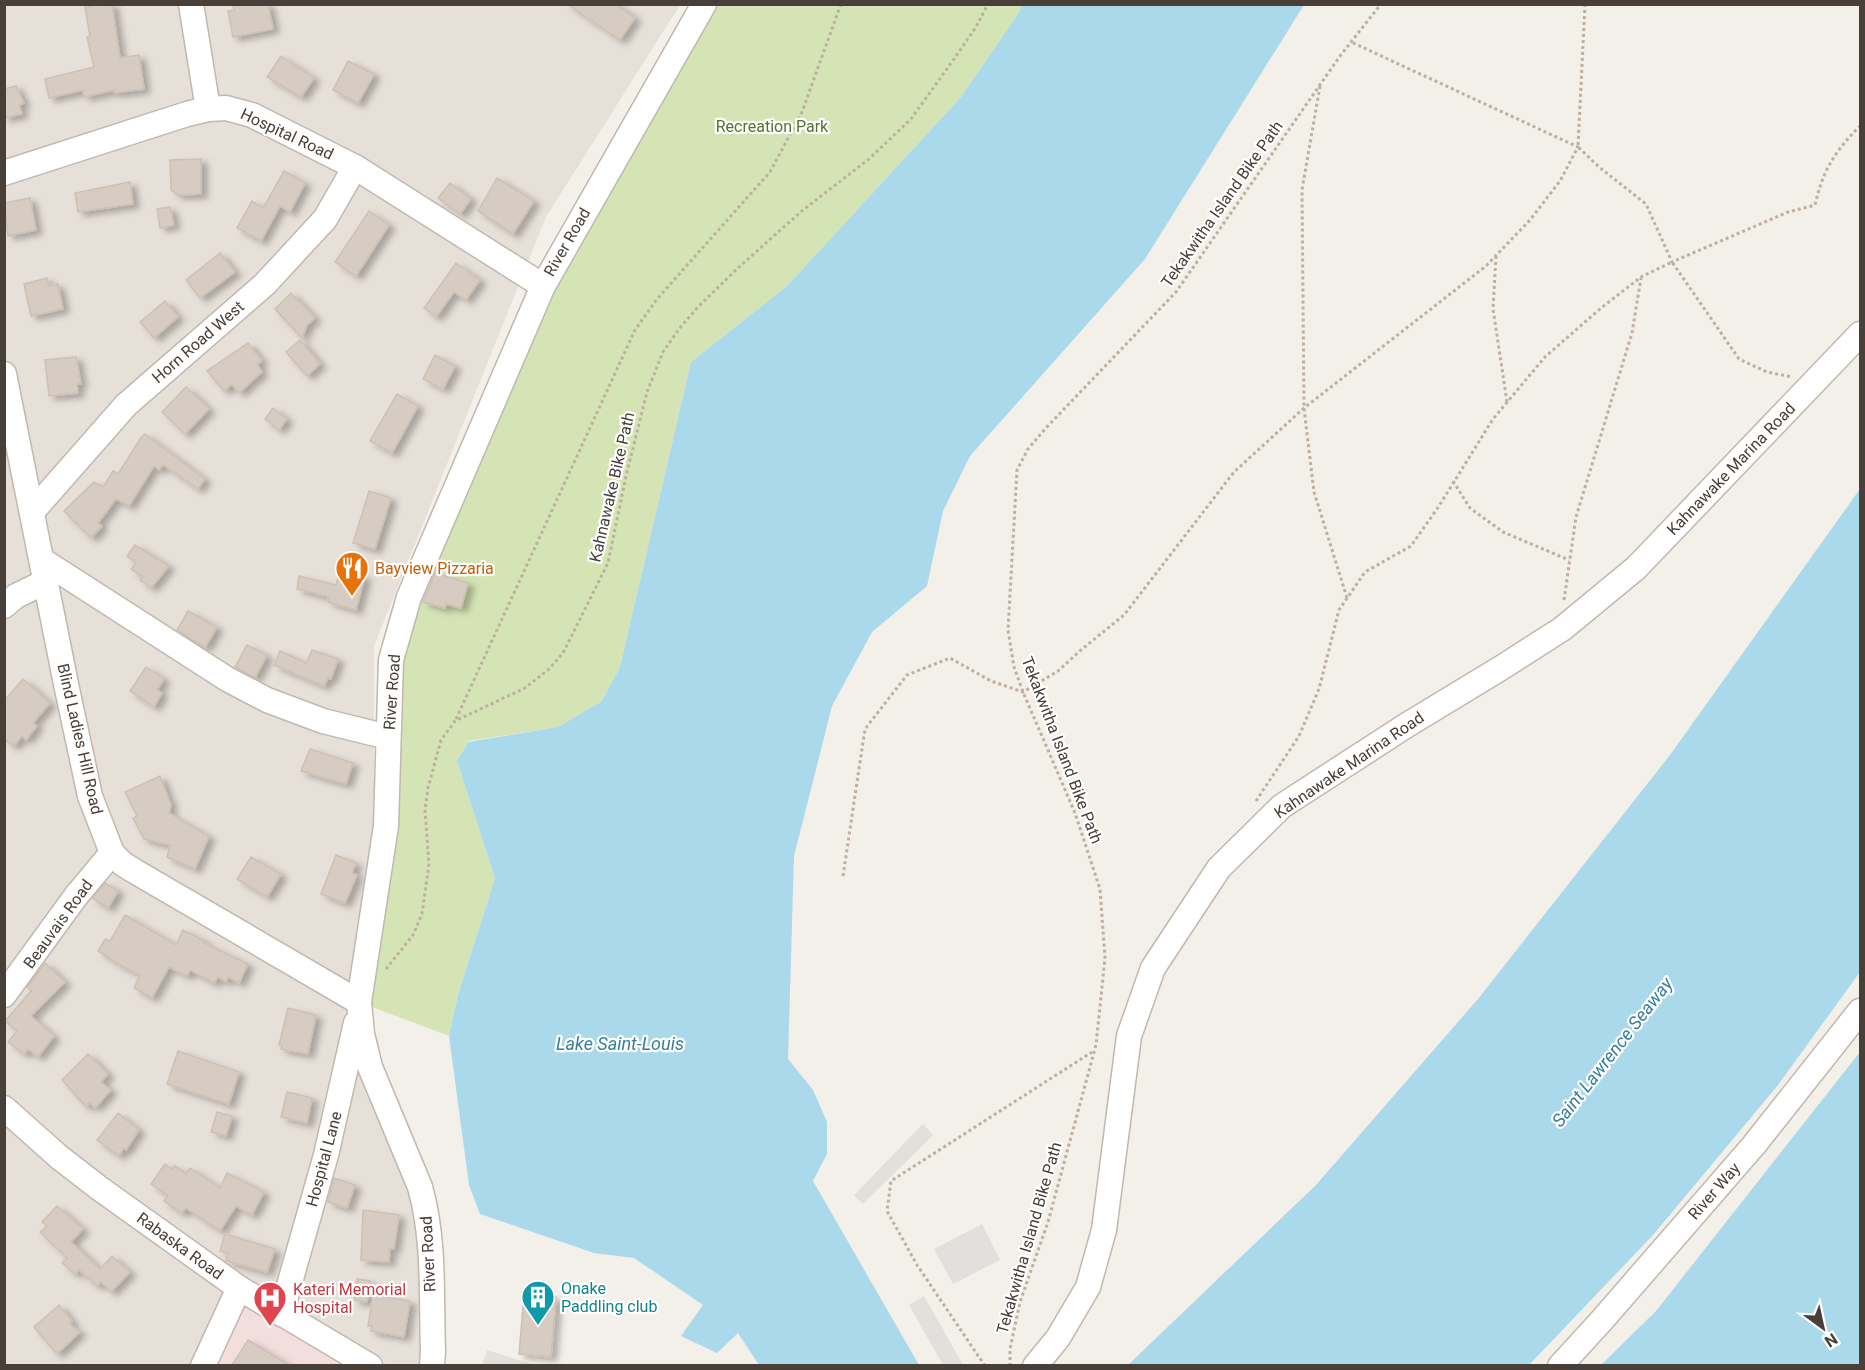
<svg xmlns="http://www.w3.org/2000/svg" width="1865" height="1370" font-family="Roboto,sans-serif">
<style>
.residential{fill:#e7e0d8}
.medical{fill:#f3dede}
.green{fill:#d5e4b5}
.parking{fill:#e2e0dd}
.water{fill:#aad9eb}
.building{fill:#d7ccc2;stroke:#cec0b3;stroke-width:1.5;filter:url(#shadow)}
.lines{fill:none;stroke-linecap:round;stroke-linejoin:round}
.minor-casing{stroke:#c1b8af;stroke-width:27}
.path{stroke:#bfaf9f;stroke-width:3;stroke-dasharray:3 3;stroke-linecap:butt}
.minor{stroke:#fff;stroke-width:24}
.labels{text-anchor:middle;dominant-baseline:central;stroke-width:4.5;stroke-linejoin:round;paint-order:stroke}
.park-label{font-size:16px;fill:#52742f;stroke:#fff}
.street-label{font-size:16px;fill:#473f38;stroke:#fff}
.food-label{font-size:16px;fill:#c56008;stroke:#fff;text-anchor:start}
.culture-label{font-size:16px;fill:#0d838f;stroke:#fff;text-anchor:start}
.health-label{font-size:16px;fill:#be3a42;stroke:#fff;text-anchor:start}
.water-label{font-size:18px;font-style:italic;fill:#357e9c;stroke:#fff}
</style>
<defs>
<filter id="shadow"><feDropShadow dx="6" dy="4" stdDeviation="3" flood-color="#0004"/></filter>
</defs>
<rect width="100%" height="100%" fill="#f3efe9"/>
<!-- residential -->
<polygon class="residential" points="5,5 680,5 546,217 374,646 374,827 352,1021 432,1264 427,1365 395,1365 240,1286 204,1365 5,1366"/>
<!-- medical -->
<polygon class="medical" points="240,1286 395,1365 204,1366"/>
<!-- green -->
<polygon class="green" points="704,5 1021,5 1020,11 961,97 787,286 691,362 620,667 602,701 558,727 468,741 457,761 495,878 458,995 449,1036 359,1002 391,660 543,286"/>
<!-- parking -->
<g class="parking">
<polygon points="923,1124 933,1135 863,1204 854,1195"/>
<polygon points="982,1224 1000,1260 953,1284 934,1249"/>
<polygon points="924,1296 963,1365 943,1365 909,1305"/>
<polygon points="487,1350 535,1365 482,1365"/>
</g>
<!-- water -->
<g class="water">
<polygon points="1021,5 1304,5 1145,259 970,456 943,511 927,586 872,632 832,706 794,856 788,1059 813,1090 827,1122 827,1154 813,1181 919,1365 759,1365 738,1333 717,1353 681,1336 703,1305 634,1258 594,1253 480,1214 469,1185 449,1036 458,995 495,878 457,761 468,742 558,727 602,701 620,667 691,362 787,286 961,97 1020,11"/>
<polygon points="1860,489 1860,972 1778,1085 1653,1235 1529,1365 1128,1365 1316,1185 1478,999 1670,755"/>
<polygon points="1860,1052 1860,1365 1601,1365 1656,1311"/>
</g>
<!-- building -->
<g class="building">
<polygon points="101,4 112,4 120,58 139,55 144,89 114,93 114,90 84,97 83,90 49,98 45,79 94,67 87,37 90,36 85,7"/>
<polygon points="233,4 268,4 273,29 233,37 228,11 234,10"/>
<polygon points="567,4 616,4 635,18 620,40"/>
<polygon points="281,56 314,78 301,97 267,77"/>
<polygon points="348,61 374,74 358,103 333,90"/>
<polygon points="16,86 24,103 19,105 22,114 4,118 4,89"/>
<polygon points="201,159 201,194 179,195 171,190 170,160"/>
<polygon points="284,171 305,183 290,212 280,206 261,241 237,228 252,201 263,208"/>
<polygon points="497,178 534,201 513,234 478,211"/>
<polygon points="130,182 133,204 78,212 75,193"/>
<polygon points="450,183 471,199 460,214 438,198"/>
<polygon points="30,198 36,230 8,236 4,203"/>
<polygon points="170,207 174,225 160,228 157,209"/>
<polygon points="369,211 389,225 356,276 335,262"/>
<polygon points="220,253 235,272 200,298 186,280"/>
<polygon points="456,263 480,280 466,300 454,292 436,317 424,308"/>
<polygon points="47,278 49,286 58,284 63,309 31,316 24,284"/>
<polygon points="291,293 315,318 307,325 302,338 275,309"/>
<polygon points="165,301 178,317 154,338 140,322"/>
<polygon points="300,340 320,364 307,376 286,352"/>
<polygon points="248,343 262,361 257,364 262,372 239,393 232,384 224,391 207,371"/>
<polygon points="435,355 455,366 443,389 423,379"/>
<polygon points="76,357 81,384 77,384 78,393 49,396 45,360"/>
<polygon points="186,387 209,409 185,434 162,412"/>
<polygon points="397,394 418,406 392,453 370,441"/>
<polygon points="273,408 287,419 279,430 265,419"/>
<polygon points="145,434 205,479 198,489 163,465 159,470 154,466 129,506 116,499 98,523 102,526 91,538 64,511 94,482 103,487 113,471 118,474 140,439"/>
<polygon points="369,491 391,498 375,549 353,543"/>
<polygon points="135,545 169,566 151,588 140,580 143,577 131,569 136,563 127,556"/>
<polygon points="340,570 365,576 356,610 328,602 329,597 297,589 299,576 336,585"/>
<polygon points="435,573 468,583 461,608 446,604 445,608 423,602"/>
<polygon points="188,611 217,627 205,648 177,630"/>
<polygon points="247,645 267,655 255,678 235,667"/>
<polygon points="312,650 338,659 331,679 328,678 324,686 274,665 280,651 306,663"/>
<polygon points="146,667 164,679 157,690 162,693 154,707 130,691"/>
<polygon points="23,679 50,703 33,723 37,726 26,740 22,736 14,746 4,739 4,701"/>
<polygon points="310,749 353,763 346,784 301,771"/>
<polygon points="160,776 171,805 169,813 209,836 195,869 167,857 170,845 144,839 133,818 137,816 125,792"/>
<polygon points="336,855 356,863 352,873 357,875 345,903 321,894"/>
<polygon points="251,857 281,874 267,897 237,879"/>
<polygon points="105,883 118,891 108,908 92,898"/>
<polygon points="125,915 176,945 183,930 205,941 204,943 248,964 239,983 228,977 226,982 218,977 214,983 190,970 187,976 169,967 152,998 134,988 140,975 120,965 98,951 105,939 110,941"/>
<polygon points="45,963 65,982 31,1016 54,1036 38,1057 28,1049 24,1054 8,1042 17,1031 5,1021 31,991 27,987"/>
<polygon points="288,1008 316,1015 308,1054 281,1049 282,1046 279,1045"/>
<polygon points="178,1051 239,1072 229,1104 167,1084"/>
<polygon points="88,1054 108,1074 101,1082 111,1090 95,1108 90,1103 86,1107 62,1080"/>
<polygon points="287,1092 312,1098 307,1123 281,1117"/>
<polygon points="217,1112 232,1116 226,1136 211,1132"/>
<polygon points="118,1113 139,1130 126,1150 124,1148 119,1156 97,1140"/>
<polygon points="165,1164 172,1169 175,1166 186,1174 190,1168 220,1188 227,1173 264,1192 252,1215 236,1206 220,1231 186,1208 182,1213 164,1201 168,1196 151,1184"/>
<polygon points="334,1178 355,1185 347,1208 328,1202"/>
<polygon points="57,1206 83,1229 71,1242 100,1269 112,1256 130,1272 111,1292 101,1282 97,1286 79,1270 75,1274 62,1263 67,1258 40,1232 47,1226 42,1222"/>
<polygon points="363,1210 399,1215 394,1249 390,1248 389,1262 361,1260"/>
<polygon points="225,1234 275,1249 267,1272 226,1261 228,1253 220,1251"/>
<polygon points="357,1279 370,1281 367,1302 354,1300"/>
<polygon points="373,1295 410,1301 404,1337 371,1331 372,1326 368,1326"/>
<polygon points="524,1295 556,1297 551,1357 519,1354"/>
<polygon points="59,1305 72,1321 70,1324 80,1332 57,1354 34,1327"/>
<polygon points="248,1340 289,1365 232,1365"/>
</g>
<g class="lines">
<defs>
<g id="minor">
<polyline points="191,4 208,109"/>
<polyline points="4,173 187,114 208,109 226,108 252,115 355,167 543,286"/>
<polyline points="4,374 67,689 90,796 112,853 123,864 136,872 359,1002"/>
<polyline points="32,512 126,405 265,284 325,219 355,167"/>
<polyline points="42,560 227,679 267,700 323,721 388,737"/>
<polyline points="4,606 16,596 47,581"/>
<polyline points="4,995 76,896 112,853"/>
<polyline points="4,1108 59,1157 99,1188 239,1288 370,1366"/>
<polyline points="281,1314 326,1155 356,1023"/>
<polyline points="203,1366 239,1288"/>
<path d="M 432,1366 L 433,1351 C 431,1296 435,1240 420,1187 L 370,1067 L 362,1034 L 359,1002 L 386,826 L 391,660 L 409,597 L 543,286 L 704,4"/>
<polyline points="1035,1366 1058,1338 1088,1287 1104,1230 1129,1036 1153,968 1219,868 1282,806 1407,725 1501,668 1562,629 1636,568 1860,334"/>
<polyline points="1560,1366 1603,1319 1754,1145 1860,1011"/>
</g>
</defs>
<!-- minor casing -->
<use href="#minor" class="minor-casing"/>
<!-- path -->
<g class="path">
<path d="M 1585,4 L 1578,147 L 1599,167 L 1646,204 L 1672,262 L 1788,212 L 1815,205 C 1823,170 1835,151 1860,126"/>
<polyline points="1320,86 1302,190 1304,408 1314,492 1347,598"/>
<polyline points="1496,256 1493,309 1507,402"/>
<polyline points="1453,481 1470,508 1503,532 1569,560"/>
<polyline points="1564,600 1576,517 1632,333 1641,278"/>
<polyline points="456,719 635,330 657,299 770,172 802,112 841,4"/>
<polyline points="1256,801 1299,736 1319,689 1339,610 1365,572 1411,546 1439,506 1493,419 1545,357 1601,308 1641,277 1672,262 1739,359 1767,372 1792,377"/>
<polyline points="843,876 865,729 907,675 950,658 991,681 1023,692 1058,671 1081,650 1124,615 1234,472 1304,408 1486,266 1530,220 1560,181 1578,147 1351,42"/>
<polyline points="386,969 413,935 422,914 429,864 425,810 428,788 441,740 455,721 525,688 549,669 563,653 608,563 626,476 647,392 663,352 679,329 698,307 739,267 803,210 869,159 911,119 954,59 976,27 988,4"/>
<polyline points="985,1366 917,1265 887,1211 891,1181 1092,1052"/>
<polyline points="1010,1366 1010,1349 1020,1302 1048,1222 1096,1045 1105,958 1100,889 1075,813 1023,692 1014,667 1008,630 1017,470 1028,449 1045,429 1176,292 1340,56 1381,4"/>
</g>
<!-- minor -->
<use href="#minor" class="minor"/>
</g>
<!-- icons -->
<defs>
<symbol id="restaurant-pin" viewBox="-11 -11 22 30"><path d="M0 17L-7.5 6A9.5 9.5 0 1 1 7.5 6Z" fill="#e8710a" stroke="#fff"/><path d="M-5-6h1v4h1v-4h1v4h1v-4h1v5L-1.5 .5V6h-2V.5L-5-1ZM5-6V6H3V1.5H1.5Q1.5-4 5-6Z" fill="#fff"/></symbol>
<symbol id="building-pin" viewBox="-11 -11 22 30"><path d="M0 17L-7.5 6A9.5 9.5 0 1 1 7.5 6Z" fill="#0f9aa8" stroke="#fff"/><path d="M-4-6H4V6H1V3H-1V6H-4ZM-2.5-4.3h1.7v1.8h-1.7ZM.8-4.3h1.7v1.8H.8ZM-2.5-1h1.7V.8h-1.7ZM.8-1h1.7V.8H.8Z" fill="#fff"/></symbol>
<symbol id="hospital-pin" viewBox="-11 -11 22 30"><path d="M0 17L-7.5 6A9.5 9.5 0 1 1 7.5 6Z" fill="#e0444e" stroke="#fff"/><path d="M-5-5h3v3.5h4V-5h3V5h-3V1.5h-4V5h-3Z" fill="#fff"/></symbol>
</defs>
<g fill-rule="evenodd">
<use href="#restaurant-pin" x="333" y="549" width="38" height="52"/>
<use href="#building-pin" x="519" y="1278" width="38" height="52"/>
<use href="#hospital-pin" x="251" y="1279" width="38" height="52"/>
</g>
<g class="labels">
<!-- park labels -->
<g class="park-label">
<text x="772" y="126">Recreation Park</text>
</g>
<!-- street labels -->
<g class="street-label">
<text transform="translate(287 134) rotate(25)">Hospital Road</text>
<text transform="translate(1222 204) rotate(-55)">Tekakwitha Island Bike Path</text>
<text transform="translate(567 242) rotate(-60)">River Road</text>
<text transform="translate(198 342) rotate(-41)">Horn Road West</text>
<text transform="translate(1731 469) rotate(-46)">Kahnawake Marina Road</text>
<text transform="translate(612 487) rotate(-77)">Kahnawake Bike Path</text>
<text transform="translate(392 692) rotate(-86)">River Road</text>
<text transform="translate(80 739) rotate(77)">Blind Ladies Hill Road</text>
<text transform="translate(1062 750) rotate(69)">Tekakwitha Island Bike Path</text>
<text transform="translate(1349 765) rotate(-34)">Kahnawake Marina Road</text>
<text transform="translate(58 924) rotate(-54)">Beauvais Road</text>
<text transform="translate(324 1159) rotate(-75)">Hospital Lane</text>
<text transform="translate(1714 1191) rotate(-49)">River Way</text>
<text transform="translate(1029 1238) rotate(-74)">Tekakwitha Island Bike Path</text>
<text transform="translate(180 1246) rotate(36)">Rabaska Road</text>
<text transform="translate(428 1254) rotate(-93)">River Road</text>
</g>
<!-- food labels -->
<g class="food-label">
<text x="375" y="568">Bayview Pizzaria</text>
</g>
<!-- culture labels -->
<g class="culture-label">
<text x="561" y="1288">Onake<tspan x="561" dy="18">Paddling club</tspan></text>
</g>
<!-- health labels -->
<g class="health-label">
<text x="293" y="1289">Kateri Memorial<tspan x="293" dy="18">Hospital</tspan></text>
</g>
<!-- water labels -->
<g class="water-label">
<text x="620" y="1043">Lake Saint-Louis</text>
<text transform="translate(1612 1052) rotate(-52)">Saint Lawrence Seaway</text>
</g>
</g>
<!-- border -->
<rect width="1865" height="1370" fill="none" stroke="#473f38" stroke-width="12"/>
<!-- north arrow -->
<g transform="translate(1823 1328) rotate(147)" stroke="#ffffff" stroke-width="4.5" paint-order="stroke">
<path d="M0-4.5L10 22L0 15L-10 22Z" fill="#473f38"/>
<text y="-9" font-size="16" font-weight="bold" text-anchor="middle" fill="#473f38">N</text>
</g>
</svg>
